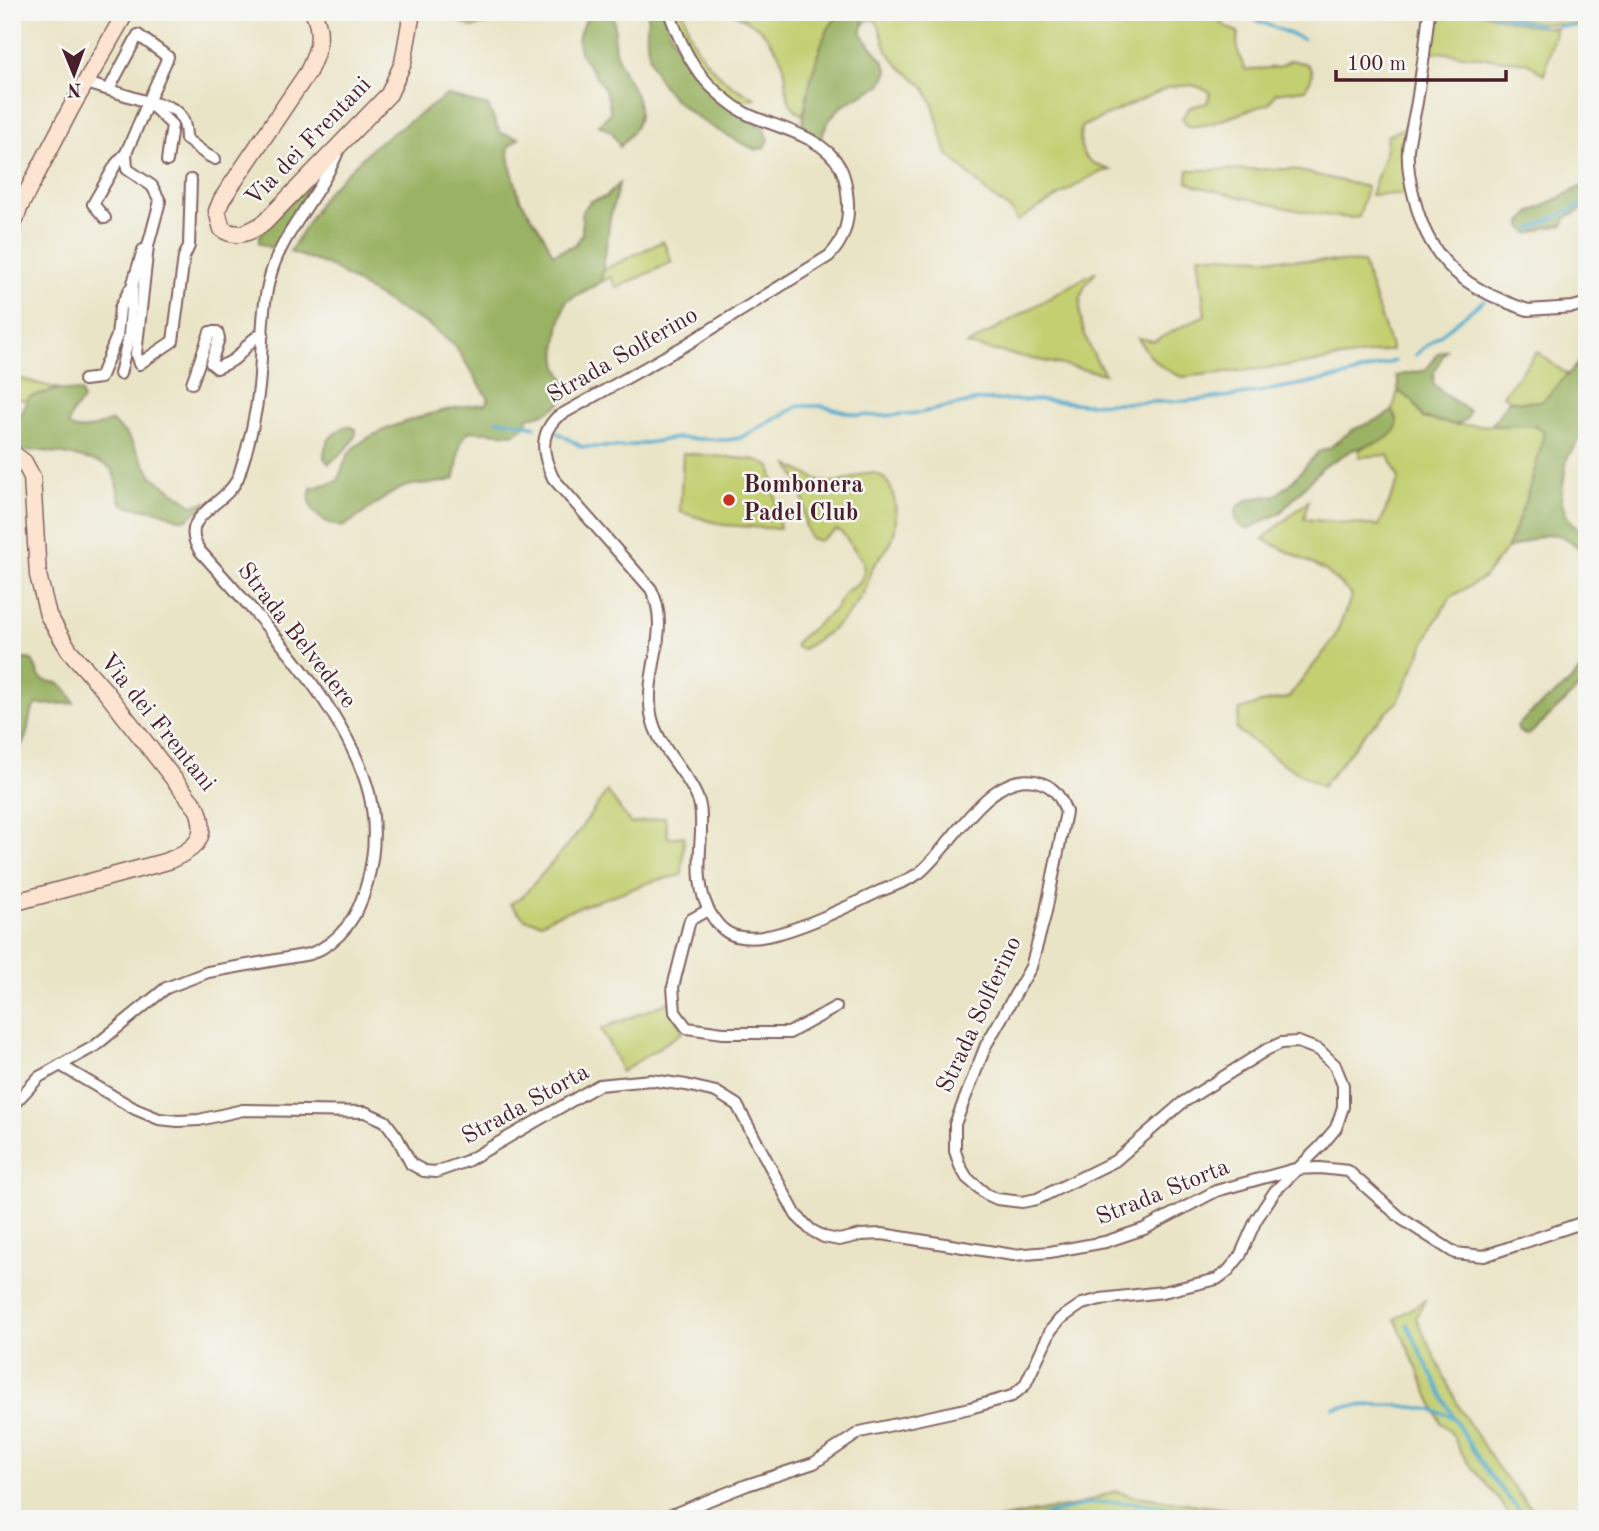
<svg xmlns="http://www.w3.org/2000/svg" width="1599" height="1531" font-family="'Old Standard TT',serif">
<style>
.green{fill:#c3cf71;stroke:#86774e;stroke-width:2}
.forest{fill:#9ab263;stroke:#726847;stroke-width:2}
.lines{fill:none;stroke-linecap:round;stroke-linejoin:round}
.stream{stroke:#4da9cb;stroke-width:3.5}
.street-casing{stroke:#826461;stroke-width:14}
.secondary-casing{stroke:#826461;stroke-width:19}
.street{stroke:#fff;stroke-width:10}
.secondary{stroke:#fde4d0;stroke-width:16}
.poi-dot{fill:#c8321e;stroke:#f6f6f2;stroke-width:2.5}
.labels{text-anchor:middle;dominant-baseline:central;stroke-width:5;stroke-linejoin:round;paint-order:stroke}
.street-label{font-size:24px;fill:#4a1f2b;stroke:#f6f6f2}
.poi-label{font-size:24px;font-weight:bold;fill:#4a1f2b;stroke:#f6f6f2;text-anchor:start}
</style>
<rect width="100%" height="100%" fill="#f6f6f2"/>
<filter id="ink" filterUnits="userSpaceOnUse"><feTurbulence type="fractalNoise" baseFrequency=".0143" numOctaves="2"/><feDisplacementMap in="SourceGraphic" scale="14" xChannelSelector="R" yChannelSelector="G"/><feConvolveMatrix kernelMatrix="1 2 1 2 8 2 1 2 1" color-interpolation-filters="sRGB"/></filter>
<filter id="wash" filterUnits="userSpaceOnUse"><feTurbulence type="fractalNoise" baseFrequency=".00686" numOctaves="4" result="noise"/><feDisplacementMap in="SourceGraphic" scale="28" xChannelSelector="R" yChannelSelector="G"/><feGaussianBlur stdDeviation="1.57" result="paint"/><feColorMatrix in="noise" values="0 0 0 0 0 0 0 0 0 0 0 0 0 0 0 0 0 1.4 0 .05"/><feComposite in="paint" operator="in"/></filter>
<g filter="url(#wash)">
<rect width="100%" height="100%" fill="#eae4c6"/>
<!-- green -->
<g class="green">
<polygon points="438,12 484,12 485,23 473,28"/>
<path d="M 674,12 L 684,12 C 691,51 719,83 755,98 C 727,111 696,66 685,44 C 680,34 677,23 674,12 Z"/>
<path d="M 732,12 L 1219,12 L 1218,19 L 1227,28 L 1238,32 C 1236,47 1238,57 1246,70 L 1279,67 L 1291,60 L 1307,64 C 1315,73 1312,79 1305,89 L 1276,93 L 1269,104 C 1241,110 1216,128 1187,126 L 1182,118 L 1190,107 L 1207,103 L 1210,93 L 1207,90 L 1193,85 L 1169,87 L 1081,127 C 1078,154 1084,162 1110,170 L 1097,173 L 1017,221 L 1012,211 L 988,193 L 946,152 L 933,104 L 924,86 L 899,66 L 887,51 L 877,21 L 870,19 L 864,23 L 861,17 L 808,100 L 803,115 C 781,103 789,86 784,67 C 781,54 766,33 756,26 C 748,21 740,17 732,12 Z"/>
<polygon points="1433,12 1479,12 1532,26 1556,28 1544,75 1528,63 1429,51"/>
<polygon points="1495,12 1579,12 1576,25 1540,23"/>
<polygon points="1409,126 1405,163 1405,194 1371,195 1385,154 1387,136"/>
<path d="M 1291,169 L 1367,187 L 1359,217 C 1334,223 1228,193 1196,186 L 1187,181 L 1188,170 Z"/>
<polygon points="663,241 672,262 617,288 611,277 601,282 603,270"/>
<path d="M 1198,255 L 1363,263 L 1392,350 L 1304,364 L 1182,377 C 1161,369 1149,358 1138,338 L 1154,341 L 1205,315 Z"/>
<path d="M 1096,271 C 1092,277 1086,284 1083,290 C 1073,318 1090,351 1105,374 L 967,345 Z"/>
<path d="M 1537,352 L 1568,375 L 1543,401 C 1529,403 1514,404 1503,395 Z"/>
<polygon points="12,375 25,380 59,389 30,397 28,401 12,397"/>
<polygon points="1398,391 1413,401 1423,418 1456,425 1535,426 1544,432 1538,463 1524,507 1506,550 1483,578 1451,597 1432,627 1398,702 1366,732 1322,787 1282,763 1236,729 1240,710 1261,703 1288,698 1334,639 1352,595 1326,571 1263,539 1308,501 1304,519 1379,526 1399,479 1389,455 1359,457 1359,451 1397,419 1392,411"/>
<polygon points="683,453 757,460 771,467 780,529 723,525 680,512"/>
<path d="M 789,465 C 802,471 818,482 833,483 C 850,484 862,467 879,475 C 898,484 900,528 890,544 C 885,553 876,560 871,570 C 869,575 869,581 867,585 C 862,596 854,608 846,617 C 834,630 818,639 803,649 L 797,648 L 795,645 L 798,640 L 835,609 L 846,591 L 859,584 L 864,573 L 863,561 L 842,533 L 837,530 L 819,541 L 810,538 L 805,524 L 803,489 Z"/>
<polygon points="607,791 631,824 665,817 668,838 684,836 682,875 654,881 554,916 542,923 525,919 510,904 522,897 574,838"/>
<polygon points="669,1002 683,1032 621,1072 616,1058 601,1029"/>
<path d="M 1425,1300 L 1416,1318 L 1461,1411 L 1496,1465 L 1526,1503 L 1547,1519 L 1511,1519 C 1499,1494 1477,1477 1463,1455 C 1455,1444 1454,1431 1441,1423 L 1395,1319 Z"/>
<polygon points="1115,1491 1129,1495 1294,1519 1111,1516 998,1519 1080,1504"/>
</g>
<!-- forest -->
<g class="forest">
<path d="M 592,12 L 612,12 C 618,26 612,37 615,50 C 620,74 647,98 637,124 C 634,132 625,140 620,147 L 612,132 L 599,125 L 610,113 C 610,67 553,59 592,12 Z"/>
<path d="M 648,12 L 663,12 C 681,69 711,102 764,128 L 769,140 L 764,148 L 756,150 C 709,126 650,100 647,40 C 646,31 648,21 648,12 Z"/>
<path d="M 850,12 L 861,17 L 864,23 L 861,34 L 883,60 L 888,71 L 881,85 C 852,101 832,104 821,139 L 808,134 L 803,128 C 803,106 818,41 832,23 C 836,17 842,14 850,12 Z"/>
<path d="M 447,95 L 488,106 L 500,133 L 519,138 L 508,147 L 511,168 L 520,199 L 543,234 L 553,254 L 575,245 L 582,235 L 582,211 L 591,201 L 606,197 L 619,184 L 610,218 L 601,282 L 566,301 C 561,316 552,354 559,369 C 564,380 568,380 569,394 C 556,409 547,414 528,417 L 527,425 L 514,434 L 470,431 C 454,443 461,463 454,479 C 438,486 420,481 404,487 C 381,496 364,516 342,527 C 321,522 305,512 311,488 L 338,481 C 342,470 345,455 355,447 C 379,426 453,405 485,404 L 489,399 L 455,346 L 426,323 L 395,307 L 328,265 L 290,252 L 325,194 L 374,146 Z"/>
<polygon points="322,168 327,172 277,246 271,248 259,243 259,238 262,232"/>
<polygon points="1584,185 1587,185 1587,207 1567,217 1563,225 1545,228 1530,234 1524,230 1521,224 1530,213"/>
<polygon points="1446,350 1434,371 1433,383 1444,394 1469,411 1466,419 1456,425 1423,418 1413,401 1398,391 1399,384 1396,376 1426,370 1438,353"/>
<path d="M 1587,354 L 1587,427 L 1567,458 L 1561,498 L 1565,513 L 1573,525 L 1587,534 L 1587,559 C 1561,521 1542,535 1506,550 C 1523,511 1536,473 1544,432 L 1535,426 L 1491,426 L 1509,400 L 1521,402 L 1543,401 Z"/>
<path d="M 59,389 L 81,392 L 83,400 L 72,413 L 68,425 C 82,435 97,426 111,421 L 127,435 L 152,476 L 192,505 L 208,502 L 187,519 L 179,519 L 158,511 L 127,506 L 121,502 C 117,492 117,479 112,470 C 106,460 57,453 44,451 C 33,449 21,454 12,446 L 12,421 L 18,420 L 29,397 Z"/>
<polygon points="1392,411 1397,419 1397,428 1391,435 1382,441 1352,450 1323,467 1280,513 1248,529 1239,525 1235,517 1237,507 1249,499 1276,495 1290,484 1318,452 1329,448 1352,430 1383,417"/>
<path d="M 347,426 L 356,429 C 357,444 338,454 329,464 L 324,458 C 324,441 332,433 347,426 Z"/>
<path d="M 1587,658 L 1587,679 L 1581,686 L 1531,733 L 1526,735 L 1519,732 L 1517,727 C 1537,701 1573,690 1587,658 Z"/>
<path d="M 26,659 L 32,660 C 35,664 37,672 39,676 C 48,689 61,671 74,703 L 36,705 C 25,717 32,735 19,748 L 12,742 L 12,662 Z"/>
</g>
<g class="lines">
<!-- stream -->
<g class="stream">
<polyline points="1236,12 1303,39"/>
<polyline points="1489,12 1541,26"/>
<polyline points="1558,26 1587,27"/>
<polyline points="1531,229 1587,202"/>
<polyline points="1415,355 1484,300"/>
<polyline points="497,420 516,422 535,427"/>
<polyline points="558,433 582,447 624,447"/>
<polyline points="628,446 676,438 727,440 740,438 799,406 822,406 857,415 883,416 919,413 980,400 1043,400 1084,404 1187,401 1241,395 1347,376 1395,361"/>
<path d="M 1407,1324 C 1441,1394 1472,1464 1528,1519"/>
<path d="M 1334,1408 C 1368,1403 1421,1403 1452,1417"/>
<path d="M 1029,1519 C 1051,1516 1076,1504 1097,1503 C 1141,1499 1188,1511 1232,1519"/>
</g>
</g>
</g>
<g filter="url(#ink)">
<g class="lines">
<defs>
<g id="street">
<path d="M 1429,12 C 1426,42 1422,72 1417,102 C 1414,118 1410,134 1408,149 C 1407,165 1410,182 1414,197 C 1429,263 1467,290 1528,310 L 1573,307 L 1587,303"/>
<polyline points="86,80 93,85 148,102 168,57 138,35 109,89"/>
<path d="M 148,102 C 174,107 186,110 186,139 L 207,155 L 215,159"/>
<polyline points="148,102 172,125 167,161"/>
<polyline points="126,153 127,169 152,186 160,201 148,246 136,354 139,364 173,341 184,257 189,246 191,180"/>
<polyline points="105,218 93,204 116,164 126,153 148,102"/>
<polyline points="120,374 129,335 133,283 143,250"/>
<polyline points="84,380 100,378 117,336 120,308 130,289"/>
<path d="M 192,383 L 210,332 L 217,332 L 219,338 L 211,363 L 217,368 C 222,365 228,364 233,360 C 244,353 249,338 263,334"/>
<polyline points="708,910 690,920 673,987 675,1012 687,1028 723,1033 789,1033 836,1007"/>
<polyline points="60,1065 135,1109 159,1119 178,1121 199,1120 243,1110 365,1112 385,1121 397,1137 411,1164 424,1171 436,1172 467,1161 599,1085 651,1080 686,1085 716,1092 737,1105 796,1215 811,1230 824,1237 839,1240 861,1235 882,1234 1013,1255 1050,1252 1105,1242 1144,1229 1216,1191 1295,1169 1320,1168 1348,1171 1402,1219 1455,1253 1484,1256 1587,1221"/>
<path d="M 12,1106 L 39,1077 L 95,1046 L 166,988 L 208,972 L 310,954 C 341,942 359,915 367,883 C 375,854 376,822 369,793 C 347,708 258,616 200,551 C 175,514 229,506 239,475 C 248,448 256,416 259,387 C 263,349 260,307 272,270 C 285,229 322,193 339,149"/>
<path d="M 661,1519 L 747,1485 L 814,1463 L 860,1432 L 970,1408 L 1012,1396 L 1025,1385 L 1051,1330 L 1060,1319 L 1082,1304 L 1101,1299 L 1163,1292 L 1217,1279 L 1228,1271 L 1240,1256 L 1256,1220 L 1275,1191 L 1321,1146 L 1336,1128 L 1343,1107 L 1343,1085 L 1335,1065 L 1319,1050 L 1298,1042 L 1281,1043 L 1266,1050 L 1182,1103 L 1115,1161 L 1037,1199 L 1022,1202 L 997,1199 L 986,1194 L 967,1178 L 960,1166 L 955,1151 L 955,1124 L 986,1045 L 1031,967 L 1045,916 L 1066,812 C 1060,795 1053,785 1035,781 C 988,771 950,849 919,873 C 908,881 893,886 880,891 C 849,906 800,930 767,936 C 759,938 749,938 741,937 C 727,935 719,927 712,916 C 696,891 699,862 701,833 C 701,823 702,812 699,802 C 688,771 657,749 651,714 C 644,671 672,630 651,589 L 553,478 C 543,456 538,436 557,417 L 684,346 L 829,256 C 844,241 849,224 848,203 C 847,191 846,178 840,167 C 823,136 778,128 749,115 C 738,110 727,101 718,93 C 693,72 680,42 669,12"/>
</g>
<g id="secondary">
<path d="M 313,12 C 324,34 318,51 308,72 L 222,199 L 217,211 L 222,229 C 237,239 250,232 264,223 L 389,94 L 403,63 L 412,12"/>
<polyline points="12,227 20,206 71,108 126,12"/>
<path d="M 12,453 L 24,462 L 32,477 L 38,575 L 48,615 L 69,650 L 105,691 L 198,810 C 209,840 193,850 168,861 L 12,903"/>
</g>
</defs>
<!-- street casing -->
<use href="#street" class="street-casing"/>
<!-- secondary casing -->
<use href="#secondary" class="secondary-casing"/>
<!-- street -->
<use href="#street" class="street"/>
<!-- secondary -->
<use href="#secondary" class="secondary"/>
</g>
</g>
<!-- markers -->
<circle class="poi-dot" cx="729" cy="500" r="7"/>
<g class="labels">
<!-- street labels -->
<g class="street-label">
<text transform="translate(309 142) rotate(-46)">Via dei Frentani</text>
<text transform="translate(623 356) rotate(-30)">Strada Solferino</text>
<text transform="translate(296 636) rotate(52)">Strada Belvedere</text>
<text transform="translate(157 723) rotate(51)">Via dei Frentani</text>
<text transform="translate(980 1015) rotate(-65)">Strada Solferino</text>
<text transform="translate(526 1105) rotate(-29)">Strada Storta</text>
<text transform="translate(1163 1193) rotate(-22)">Strada Storta</text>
</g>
<!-- poi labels -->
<g class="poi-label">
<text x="743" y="486">Bombonera<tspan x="743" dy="28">Padel Club</tspan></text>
</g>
</g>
<!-- margin -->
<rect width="1599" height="1531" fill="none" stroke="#f6f6f2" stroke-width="42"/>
<!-- north arrow -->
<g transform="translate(74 74) rotate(179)" stroke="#f6f6f2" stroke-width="5" paint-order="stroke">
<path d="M0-5L12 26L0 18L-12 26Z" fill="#4a1f2b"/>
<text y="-10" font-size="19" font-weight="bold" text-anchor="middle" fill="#4a1f2b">N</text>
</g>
<!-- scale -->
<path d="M1336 70v10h170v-10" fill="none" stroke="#4a1f2b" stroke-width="3.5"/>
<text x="1347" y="70" font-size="21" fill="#4a1f2b" stroke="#f6f6f2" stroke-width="5" paint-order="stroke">100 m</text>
</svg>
